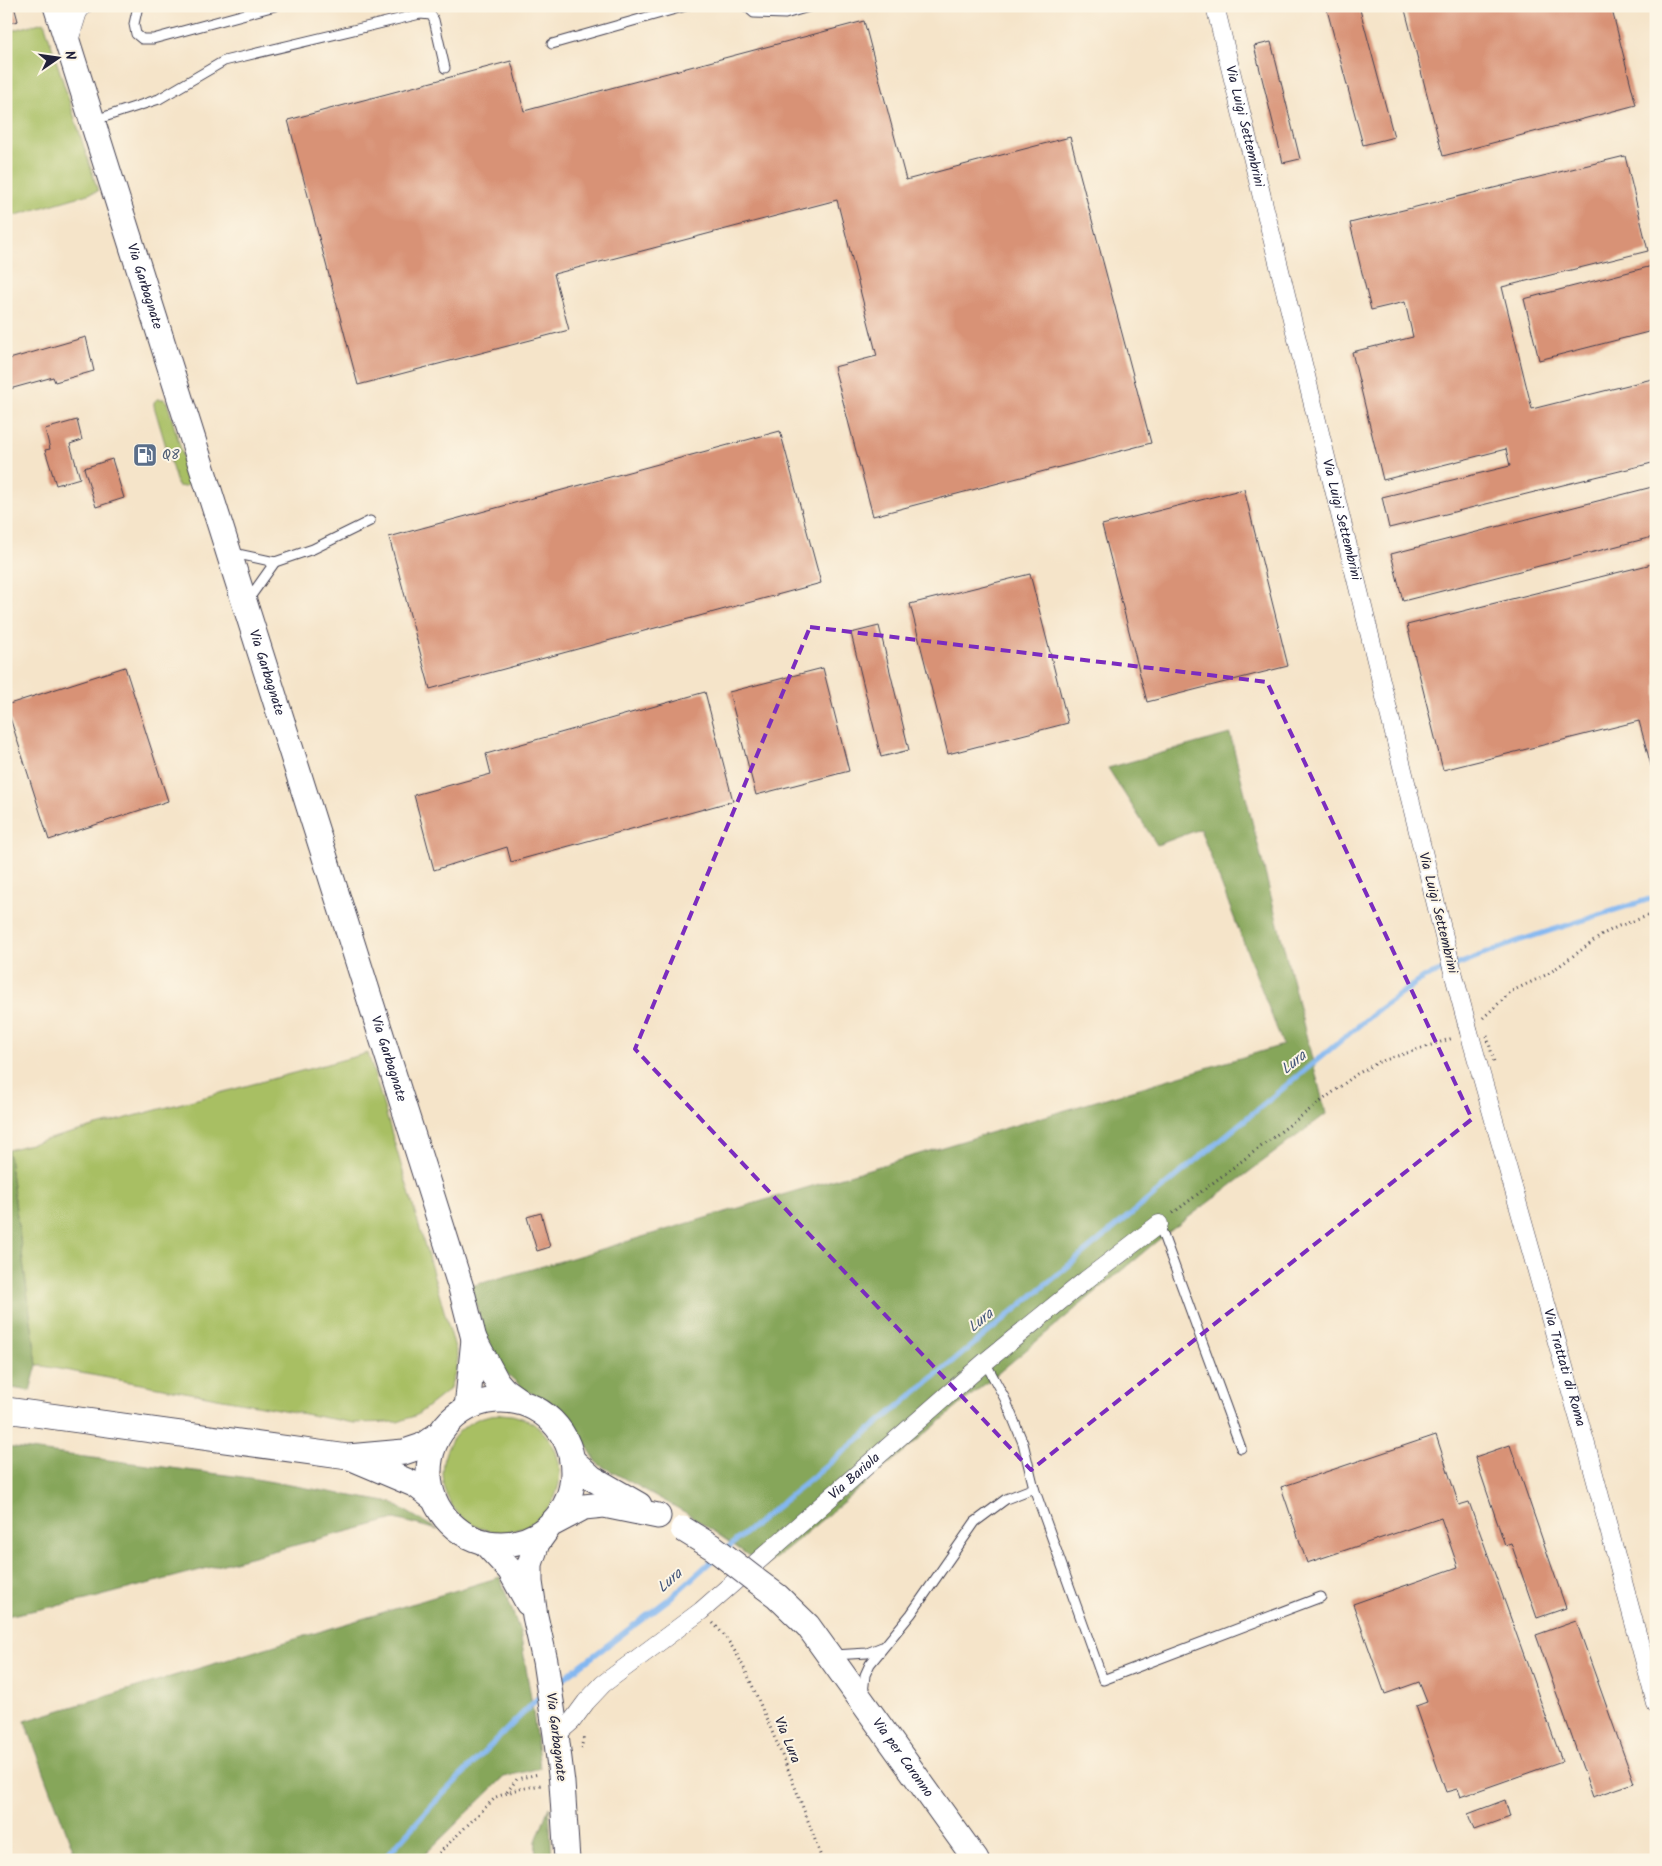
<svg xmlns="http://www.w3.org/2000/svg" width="1662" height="1866" font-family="Kalam,sans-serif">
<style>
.green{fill:#a8bf64;stroke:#657050}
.forest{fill:#86a65a;stroke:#54644a}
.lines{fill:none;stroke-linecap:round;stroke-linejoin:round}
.stream{stroke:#83b7f1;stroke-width:5.5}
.building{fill:#d89276}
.lane-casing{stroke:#423f50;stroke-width:11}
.street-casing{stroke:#423f50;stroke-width:19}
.secondary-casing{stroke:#423f50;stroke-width:27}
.path{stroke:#423f50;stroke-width:3;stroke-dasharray:1 4;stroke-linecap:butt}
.lane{stroke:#fff;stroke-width:9}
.street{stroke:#fff;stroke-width:18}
.secondary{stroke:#fff;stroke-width:25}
.street-bridge-casing{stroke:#423f50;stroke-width:19;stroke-linecap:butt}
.secondary-bridge-casing{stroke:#423f50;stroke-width:27;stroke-linecap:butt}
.path-bridge{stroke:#423f50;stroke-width:3;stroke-dasharray:1 4;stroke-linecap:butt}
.street-bridge{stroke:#fff;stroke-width:18}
.secondary-bridge{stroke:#fff;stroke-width:25}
.marked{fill:none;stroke:#7b2cbf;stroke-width:4;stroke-dasharray:10 6;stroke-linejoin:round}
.labels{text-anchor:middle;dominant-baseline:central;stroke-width:4;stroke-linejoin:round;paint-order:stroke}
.street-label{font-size:14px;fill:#22223b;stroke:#fcf5e5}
.service-label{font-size:14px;fill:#4e5e75;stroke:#fcf5e5;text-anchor:start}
.water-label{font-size:15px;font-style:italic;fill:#44567b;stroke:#fcf5e5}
</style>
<rect width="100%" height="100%" fill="#fcf5e5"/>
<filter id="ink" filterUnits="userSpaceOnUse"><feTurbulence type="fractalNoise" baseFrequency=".02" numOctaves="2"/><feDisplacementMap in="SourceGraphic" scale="10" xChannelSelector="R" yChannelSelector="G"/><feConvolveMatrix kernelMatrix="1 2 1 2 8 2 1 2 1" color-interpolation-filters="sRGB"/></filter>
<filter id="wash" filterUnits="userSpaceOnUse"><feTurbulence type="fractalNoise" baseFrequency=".0096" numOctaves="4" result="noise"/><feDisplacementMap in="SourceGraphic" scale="20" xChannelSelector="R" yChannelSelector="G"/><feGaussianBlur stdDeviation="1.12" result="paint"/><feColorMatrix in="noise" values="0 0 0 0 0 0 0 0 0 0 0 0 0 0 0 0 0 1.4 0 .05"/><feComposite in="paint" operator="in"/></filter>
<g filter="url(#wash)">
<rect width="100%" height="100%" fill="#f5e4c9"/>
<!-- green -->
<g class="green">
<polygon points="44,22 98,191 6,218 6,32"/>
<polygon points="157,399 164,399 167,402 190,480 189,484 184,487 178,486 177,484 154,406 154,402"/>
<polygon points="368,1053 458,1358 455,1374 449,1390 417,1415 398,1422 354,1423 37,1365 8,1150"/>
<circle cx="501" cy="1473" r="59"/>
</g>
<!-- forest -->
<g class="forest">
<polygon points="1230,734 1326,1114 1157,1241 765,1567 690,1515 598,1464 566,1413 547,1400 526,1391 504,1371 485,1335 471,1286 572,1258 1283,1045 1200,829 1157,845 1108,768"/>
<polygon points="8,1150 37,1365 30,1391 6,1387 6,1151"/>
<polygon points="6,1447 250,1478 392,1503 438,1530 395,1519 86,1600 6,1616"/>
<polygon points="500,1577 520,1632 532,1704 540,1768 504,1777 419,1860 77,1860 25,1721"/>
<polygon points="549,1807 552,1860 535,1860 536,1841"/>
</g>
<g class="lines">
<!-- stream -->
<g class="stream">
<polyline points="726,1549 1374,1013 1423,978 1518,941 1656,897"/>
<polyline points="556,1684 669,1599 717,1556"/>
<polyline points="383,1860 434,1803 542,1694"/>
</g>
</g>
<g id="blocks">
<!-- building -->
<g class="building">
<polygon points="6,6 14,6 18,21 6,24"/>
<polygon points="1326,6 1359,6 1394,137 1363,145"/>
<polygon points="1404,6 1611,6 1636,105 1443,156"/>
<polygon points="864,21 906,180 1070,137 1151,443 873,516 834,367 877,356 837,200 554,274 569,330 358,385 288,120 511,61 524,111"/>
<polygon points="1271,42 1300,159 1283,163 1254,46"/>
<polygon points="1625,156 1648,251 1502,287 1532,409 1656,378 1656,462 1389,528 1382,497 1510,466 1506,449 1383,480 1352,352 1413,337 1405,302 1371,310 1350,223"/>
<polygon points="1656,265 1656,330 1539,360 1524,299"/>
<polygon points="86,337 94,371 55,382 53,377 6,390 6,360"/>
<polygon points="77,420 82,440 70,444 80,478 56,485 45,450 50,449 45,429"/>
<polygon points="780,431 821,583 430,689 389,537"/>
<polygon points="112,459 124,498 96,507 84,468"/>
<polygon points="1656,486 1656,536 1403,601 1391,554"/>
<polygon points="1244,489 1288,666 1147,702 1102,525"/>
<polygon points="1656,563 1656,784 1639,721 1443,770 1407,625"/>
<polygon points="1030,574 1068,723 948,754 910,604"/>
<polygon points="879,626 909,750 881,757 851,633"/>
<polygon points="125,667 168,801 49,840 6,705"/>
<polygon points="823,668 849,771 756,795 729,692"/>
<polygon points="705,692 733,801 511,862 507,847 434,870 414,795 491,774 486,754"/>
<polygon points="541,1213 550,1247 537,1251 527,1217"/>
<polygon points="1436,1435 1459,1505 1469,1502 1562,1761 1460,1797 1457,1789 1446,1792 1416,1706 1427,1702 1419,1682 1385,1694 1353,1604 1458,1567 1441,1518 1307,1563 1281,1487"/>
<polygon points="1510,1445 1566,1608 1537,1618 1511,1543 1505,1545 1475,1457"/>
<polygon points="1576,1621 1634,1783 1593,1797 1536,1635"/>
<polygon points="1505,1800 1510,1817 1474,1830 1468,1814"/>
</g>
</g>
</g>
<g filter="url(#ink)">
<use href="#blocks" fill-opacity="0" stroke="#423f50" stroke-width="1"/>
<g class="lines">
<defs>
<g id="lane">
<polyline points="138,6 134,24 136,34 142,39 153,39 275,6"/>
<polyline points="746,6 754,13 785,14 812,6"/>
<polyline points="552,44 686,6"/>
<polyline points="95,120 159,99 224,61 420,14 431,15 434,20 445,68"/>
<polyline points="233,553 275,562 313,549 370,521"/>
<polyline points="248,600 275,562"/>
<polyline points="1159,1224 1241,1448"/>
<polyline points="985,1362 1005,1399 1023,1443 1034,1488 1103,1680 1321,1597"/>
<polyline points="834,1655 867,1653 882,1647"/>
<polyline points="863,1694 865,1675 870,1664 911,1614 975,1522 1006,1499 1034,1488"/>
</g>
<g id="street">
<path id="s1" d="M 1215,6 L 1447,949"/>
<polyline points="68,44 78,12 83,6"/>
<path id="s2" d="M 1469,1032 L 1587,1448 L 1656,1704"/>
<path id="s3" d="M 556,1735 L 572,1721 L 586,1702 L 603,1684 L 701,1611 L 985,1362 L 1086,1280 L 1159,1224"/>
</g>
<g id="secondary">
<path id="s4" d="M 56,6 L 431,1193 L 461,1288 L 474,1339 L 497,1382 L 504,1390 L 521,1402"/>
<circle cx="501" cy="1472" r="72"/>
<polyline points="467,1408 474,1339"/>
<polyline points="6,1410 348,1457 404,1452 422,1446 439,1434"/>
<polyline points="352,1458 416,1485 433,1498"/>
<polyline points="572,1460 592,1478 639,1505"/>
<polyline points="485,1543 510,1570 528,1603"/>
<path id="s5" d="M 754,1579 L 777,1596 L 808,1626 L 976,1860"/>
<polyline points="567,1860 562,1783 556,1735 545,1661 535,1616 530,1582 530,1564 537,1543 550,1525 584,1507 604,1505 658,1516"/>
</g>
</defs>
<!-- lane casing -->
<use href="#lane" class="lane-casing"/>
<!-- street casing -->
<use href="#street" class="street-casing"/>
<!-- secondary casing -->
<use href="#secondary" class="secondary-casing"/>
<!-- path -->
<g class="path">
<polyline points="1483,1018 1512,991 1548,974 1605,933 1619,926 1656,913"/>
<polyline points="1173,1213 1357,1074 1379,1062 1453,1038"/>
<path d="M 713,1623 C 740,1650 752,1686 767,1720 C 787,1766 806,1813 822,1860"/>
<polyline points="581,1749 584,1736"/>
<polyline points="507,1792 517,1779 538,1774"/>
<polyline points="432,1860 496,1797 519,1789 541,1785"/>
</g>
<!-- lane -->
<use href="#lane" class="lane"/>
<!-- street -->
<use href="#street" class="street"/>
<!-- secondary -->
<use href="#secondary" class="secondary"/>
<defs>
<polyline id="street-bridge" points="1447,949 1469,1032"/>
<polyline id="secondary-bridge" points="683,1529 714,1548 754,1579"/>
</defs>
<!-- street-bridge casing -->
<use href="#street-bridge" class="street-bridge-casing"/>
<!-- secondary-bridge casing -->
<use href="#secondary-bridge" class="secondary-bridge-casing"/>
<!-- path-bridge -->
<polyline class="path-bridge" points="1487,1036 1494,1062"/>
<!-- street-bridge -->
<use href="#street-bridge" class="street-bridge"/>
<!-- secondary-bridge -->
<use href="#secondary-bridge" class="secondary-bridge"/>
</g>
</g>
<!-- marked area -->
<path class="marked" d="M 810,627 L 1267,682 L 1472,1119 L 1031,1470 L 635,1049 Z"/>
<!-- icons -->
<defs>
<symbol id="fuel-square" viewBox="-11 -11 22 22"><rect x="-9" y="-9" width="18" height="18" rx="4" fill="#5c6f8a" stroke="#fcf5e5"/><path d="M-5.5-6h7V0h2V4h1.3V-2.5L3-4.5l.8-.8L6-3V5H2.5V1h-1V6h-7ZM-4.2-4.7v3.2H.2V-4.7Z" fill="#fff"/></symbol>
</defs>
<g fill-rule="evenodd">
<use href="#fuel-square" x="131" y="441" width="28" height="28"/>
</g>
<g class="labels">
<!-- street labels -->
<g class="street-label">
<text stroke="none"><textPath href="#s1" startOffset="124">Via Luigi Settembrini</textPath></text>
<text stroke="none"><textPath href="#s4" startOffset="294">Via Garbagnate</textPath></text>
<text stroke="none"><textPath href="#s1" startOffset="529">Via Luigi Settembrini</textPath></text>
<text stroke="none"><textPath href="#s4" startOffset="699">Via Garbagnate</textPath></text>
<text transform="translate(1438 913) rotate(76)">Via Luigi Settembrini</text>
<text stroke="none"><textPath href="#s4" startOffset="1104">Via Garbagnate</textPath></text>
<text stroke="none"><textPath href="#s2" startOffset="349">Via Trattati di Roma</textPath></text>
<text stroke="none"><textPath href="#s3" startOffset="396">Via Bariola</textPath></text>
<text transform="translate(556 1737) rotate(83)">Via Garbagnate</text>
<text transform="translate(787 1740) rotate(68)">Via Lura</text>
<text stroke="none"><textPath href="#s5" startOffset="234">Via per Caronno</textPath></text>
</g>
<!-- service labels -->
<g class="service-label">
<text x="162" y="455">Q8</text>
</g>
<!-- water labels -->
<g class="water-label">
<text transform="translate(1294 1063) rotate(-40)">Lura</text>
<text transform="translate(981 1321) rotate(-40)">Lura</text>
<text transform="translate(670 1581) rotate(-42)">Lura</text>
</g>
</g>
<!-- margin -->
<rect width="1662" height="1866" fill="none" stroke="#fcf5e5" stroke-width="25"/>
<!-- north arrow -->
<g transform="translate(58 58) rotate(77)" stroke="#fcf5e5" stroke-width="4" paint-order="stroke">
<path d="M0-4L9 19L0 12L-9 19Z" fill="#22223b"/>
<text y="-8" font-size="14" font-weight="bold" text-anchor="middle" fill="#22223b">N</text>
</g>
</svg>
